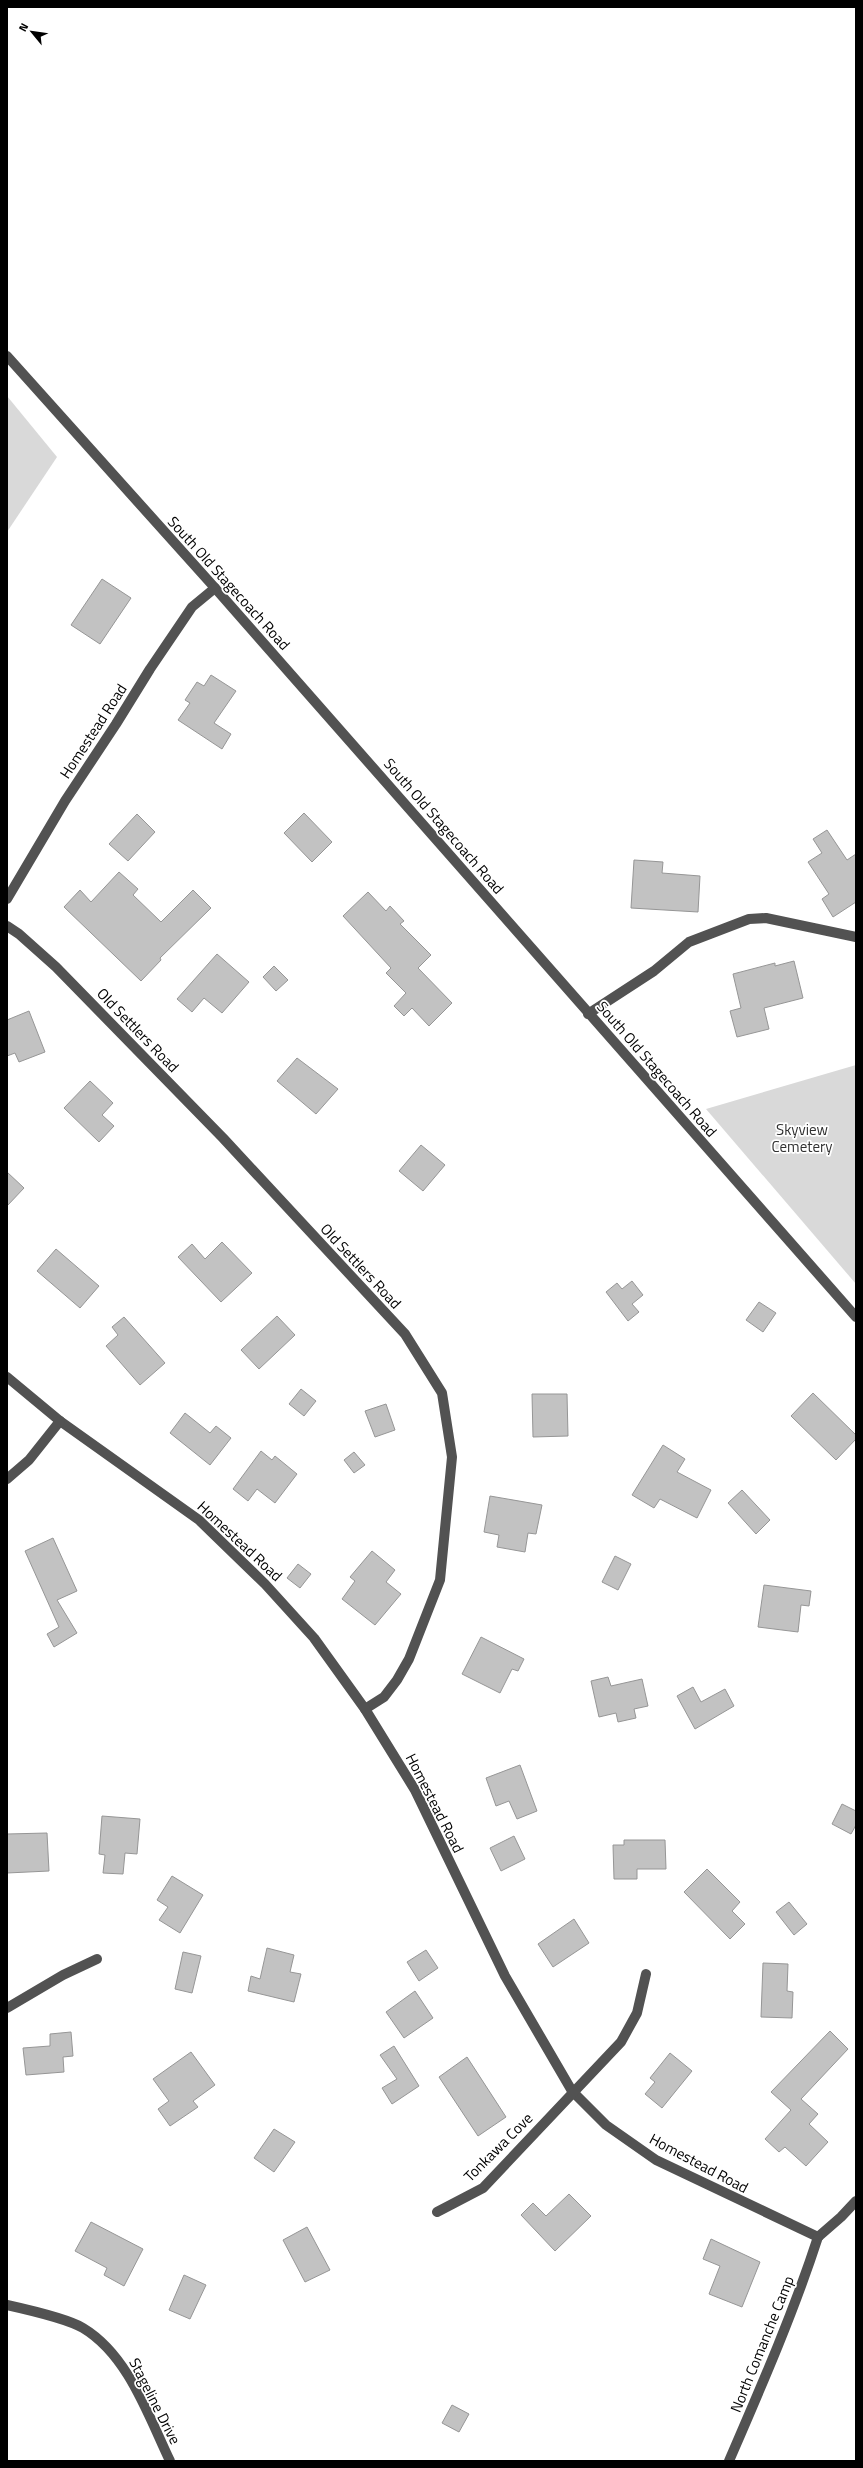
<svg xmlns="http://www.w3.org/2000/svg" width="863" height="2468" font-family="'Titillium Web',sans-serif">
<style>
.green{fill:#d9d9d9}
.building{fill:#c2c2c2;stroke:#969696}
.lines{fill:none;stroke-linecap:round;stroke-linejoin:round}
.minor{stroke:#525252;stroke-width:10}
.labels{text-anchor:middle;dominant-baseline:central;stroke-width:3.5;stroke-linejoin:round;paint-order:stroke}
.street-label{font-size:15px;fill:#000;stroke:#fff}
.park-label{font-size:15px;fill:#303030;stroke:#fff}
</style>
<rect width="100%" height="100%" fill="#fff"/>
<!-- green -->
<g class="green">
<polygon points="7,396 57,457 7,532"/>
<polygon points="856,1065 856,1284 706,1109"/>
</g>
<!-- building -->
<g class="building">
<polygon points="102,579 131,598 100,644 71,625"/>
<polygon points="211,675 236,691 214,723 231,734 222,749 178,720 190,703 185,700 197,682 204,686"/>
<polygon points="304,813 332,842 312,862 284,833"/>
<polygon points="137,814 155,832 128,861 109,844"/>
<polygon points="827,830 847,860 856,854 856,902 833,917 822,899 829,894 808,862 822,853 813,839"/>
<polygon points="634,860 663,862 662,873 700,876 698,912 631,908"/>
<polygon points="119,872 138,889 133,895 161,922 193,890 211,908 160,958 161,960 141,981 64,907 80,890 91,902"/>
<polygon points="368,892 386,911 390,906 404,921 400,924 431,955 418,968 452,1003 429,1026 412,1008 404,1016 394,1006 406,993 386,973 391,968 343,916"/>
<polygon points="217,954 249,982 222,1013 204,998 192,1012 177,999"/>
<polygon points="794,961 803,998 764,1008 769,1029 737,1037 730,1011 741,1008 733,974 775,963 775,966"/>
<polygon points="274,966 288,980 276,991 263,977"/>
<polygon points="29,1011 45,1052 19,1062 15,1053 7,1056 7,1020"/>
<polygon points="297,1058 338,1089 316,1114 277,1081"/>
<polygon points="90,1081 113,1103 102,1115 114,1126 99,1142 64,1108"/>
<polygon points="421,1145 445,1165 423,1191 399,1171"/>
<polygon points="7,1172 24,1188 7,1206"/>
<polygon points="222,1242 252,1273 221,1302 178,1257 192,1244 205,1259"/>
<polygon points="56,1249 99,1286 80,1308 37,1271"/>
<polygon points="632,1281 643,1295 632,1304 639,1312 628,1321 606,1292 617,1283 622,1289"/>
<polygon points="759,1302 776,1313 763,1332 746,1320"/>
<polygon points="277,1316 295,1335 259,1369 241,1350"/>
<polygon points="124,1317 165,1363 140,1385 106,1346 118,1335 112,1327"/>
<polygon points="301,1389 316,1401 304,1416 289,1404"/>
<polygon points="813,1393 856,1435 856,1439 836,1460 791,1416"/>
<polygon points="532,1394 567,1394 568,1436 533,1437"/>
<polygon points="386,1404 395,1430 375,1437 365,1411"/>
<polygon points="185,1413 210,1433 216,1426 231,1438 210,1465 170,1433"/>
<polygon points="663,1445 685,1459 677,1472 711,1490 697,1518 660,1499 654,1508 632,1495"/>
<polygon points="261,1451 272,1460 275,1456 297,1474 275,1503 257,1489 248,1501 233,1489"/>
<polygon points="354,1452 365,1465 354,1473 344,1460"/>
<polygon points="742,1490 770,1520 756,1534 728,1503"/>
<polygon points="490,1496 542,1505 536,1534 528,1533 525,1552 497,1547 499,1535 484,1532"/>
<polygon points="53,1538 77,1591 57,1600 77,1633 54,1647 47,1634 59,1627 25,1551"/>
<polygon points="372,1551 395,1570 386,1582 401,1594 375,1625 342,1599 355,1581 350,1577"/>
<polygon points="615,1556 631,1564 618,1590 602,1582"/>
<polygon points="298,1564 311,1574 300,1588 287,1578"/>
<polygon points="764,1585 811,1591 809,1606 801,1605 798,1632 758,1627"/>
<polygon points="481,1637 524,1659 518,1671 512,1669 500,1693 462,1674"/>
<polygon points="608,1677 611,1686 642,1679 648,1706 634,1709 636,1718 618,1722 616,1713 599,1717 591,1681"/>
<polygon points="693,1687 701,1702 725,1689 734,1706 695,1729 677,1696"/>
<polygon points="520,1765 537,1811 517,1819 509,1801 496,1806 486,1778"/>
<polygon points="842,1804 856,1811 856,1825 851,1834 832,1824"/>
<polygon points="102,1816 140,1819 137,1854 125,1853 123,1874 103,1873 105,1855 99,1854"/>
<polygon points="47,1833 49,1871 7,1873 7,1834"/>
<polygon points="514,1836 525,1859 501,1871 490,1848"/>
<polygon points="624,1840 665,1840 666,1869 637,1869 637,1879 614,1879 613,1845 624,1845"/>
<polygon points="707,1869 740,1902 732,1911 745,1924 730,1939 684,1892"/>
<polygon points="172,1876 203,1895 180,1933 159,1920 168,1907 157,1900"/>
<polygon points="789,1902 807,1924 794,1935 776,1912"/>
<polygon points="574,1919 589,1943 553,1967 538,1944"/>
<polygon points="267,1948 294,1955 290,1972 301,1974 294,2002 248,1991 251,1976 260,1979"/>
<polygon points="426,1950 438,1968 419,1981 407,1962"/>
<polygon points="183,1952 201,1956 192,1993 175,1989"/>
<polygon points="763,1963 788,1964 787,1991 793,1992 792,2018 761,2017"/>
<polygon points="415,1991 433,2018 404,2038 386,2012"/>
<polygon points="830,2031 848,2049 801,2099 818,2114 809,2124 828,2142 806,2166 785,2147 779,2152 765,2139 791,2110 771,2092"/>
<polygon points="71,2032 73,2056 63,2057 64,2072 26,2075 23,2048 50,2046 50,2034"/>
<polygon points="394,2046 419,2086 392,2104 382,2088 397,2079 380,2055"/>
<polygon points="191,2052 215,2085 193,2101 198,2107 170,2126 158,2109 169,2101 153,2079"/>
<polygon points="670,2053 692,2071 662,2108 645,2094 655,2082 650,2078"/>
<polygon points="467,2057 506,2117 478,2136 439,2077"/>
<polygon points="274,2129 295,2142 274,2172 254,2158"/>
<polygon points="569,2194 591,2216 555,2251 521,2215 533,2203 546,2216"/>
<polygon points="91,2222 143,2249 124,2286 104,2275 107,2268 75,2251"/>
<polygon points="307,2227 330,2270 305,2282 283,2240"/>
<polygon points="711,2239 760,2262 742,2307 709,2294 720,2266 703,2259"/>
<polygon points="184,2275 206,2285 190,2319 169,2310"/>
<polygon points="452,2405 469,2414 459,2432 442,2423"/>
</g>
<g class="lines">
<!-- minor -->
<g class="minor">
<polyline points="7,356 215,588 856,1317"/>
<polyline points="7,899 65,801 116,724 150,669 192,607 215,588"/>
<polyline points="7,926 19,934 56,967 223,1138 405,1334 442,1393 452,1457 440,1580 409,1659 397,1680 384,1697 365,1709"/>
<polyline points="588,1014 654,971 689,942 749,919 766,918 856,937"/>
<polyline points="7,1377 60,1421 199,1520 265,1584 314,1638 365,1709 415,1790 505,1976 572,2091 606,2125 656,2160 818,2237"/>
<polyline points="7,1479 29,1460 60,1421"/>
<polyline points="7,2008 63,1975 97,1959"/>
<polyline points="437,2212 483,2188 621,2042 637,2013 646,1974"/>
<polyline points="818,2237 841,2217 856,2201"/>
<path d="M 7,2305 C 25,2309 68,2319 83,2328 C 128,2355 148,2415 170,2461"/>
<path d="M 729,2461 C 761,2387 793,2314 818,2237"/>
</g>
</g>
<g class="labels">
<!-- street labels -->
<g class="street-label">
<text transform="translate(229 583) rotate(48)">South Old Stagecoach Road</text>
<text transform="translate(93 731) rotate(-57)">Homestead Road</text>
<text transform="translate(444 826) rotate(49)">South Old Stagecoach Road</text>
<text transform="translate(138 1030) rotate(46)">Old Settlers Road</text>
<text transform="translate(657 1069) rotate(49)">South Old Stagecoach Road</text>
<text transform="translate(361 1266) rotate(47)">Old Settlers Road</text>
<text transform="translate(240 1541) rotate(43)">Homestead Road</text>
<text transform="translate(435 1803) rotate(63)">Homestead Road</text>
<text transform="translate(498 2147) rotate(-45)">Tonkawa Cove</text>
<text transform="translate(699 2163) rotate(28)">Homestead Road</text>
<text transform="translate(762 2344) rotate(-68)">North Comanche Camp</text>
<text transform="translate(155 2401) rotate(63)">Stageline Drive</text>
</g>
<!-- park labels -->
<g class="park-label">
<text x="802" y="1129">Skyview<tspan x="802" dy="17">Cemetery</tspan></text>
</g>
</g>
<!-- border -->
<rect width="863" height="2468" fill="none" stroke="#000000" stroke-width="16"/>
<!-- north arrow -->
<g transform="translate(32 32) rotate(299)" stroke="#ffffff" stroke-width="3" paint-order="stroke">
<path d="M0-3L7 15L0 10L-7 15Z" fill="#000000"/>
<text y="-6" font-size="11" font-weight="bold" text-anchor="middle" fill="#000000">N</text>
</g>
</svg>
